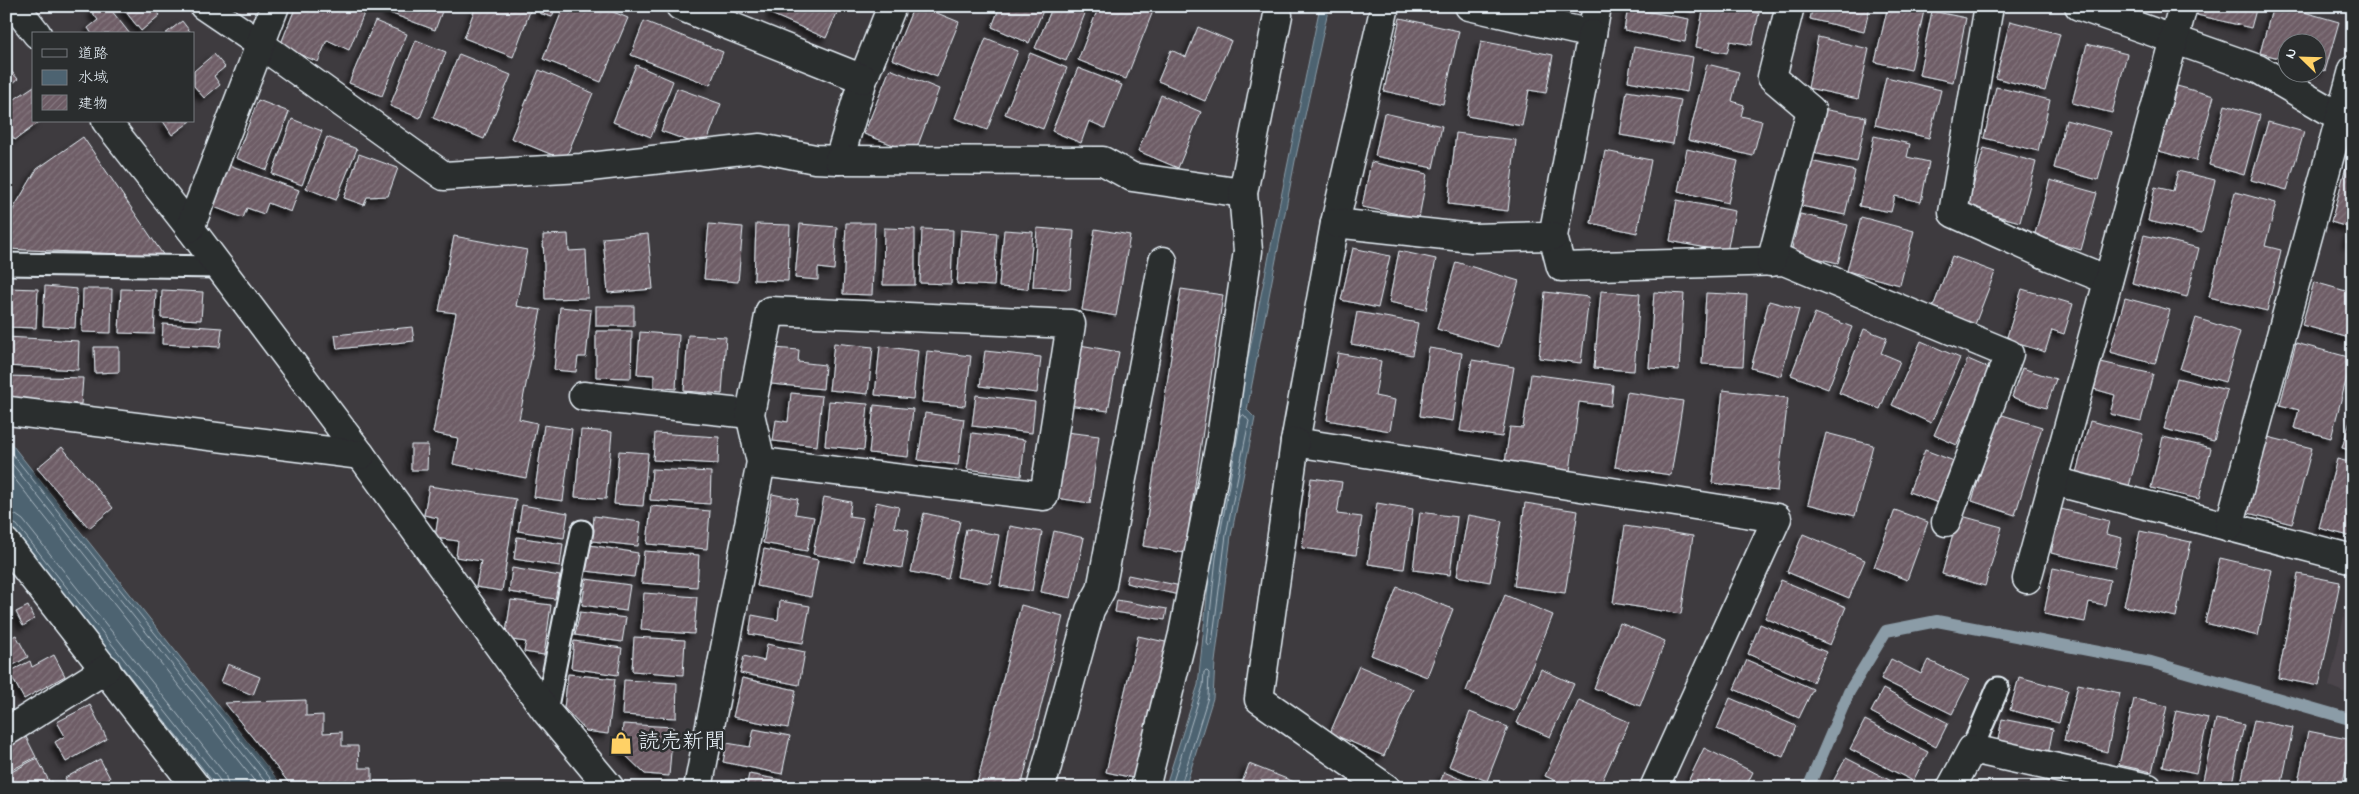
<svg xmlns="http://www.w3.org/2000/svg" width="2359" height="794" font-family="'Indie Flower','Klee One',sans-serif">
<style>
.built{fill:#4c454b}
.water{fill:#4d6371;stroke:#8b9ca7}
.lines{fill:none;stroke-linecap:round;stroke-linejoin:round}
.shore{stroke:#aab8c2;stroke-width:1}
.stream{stroke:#8b9ca7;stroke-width:12}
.building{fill:url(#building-hatch);stroke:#e8f1f8;filter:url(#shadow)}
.service-casing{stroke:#e8f1f8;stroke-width:25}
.minor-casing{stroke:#e8f1f8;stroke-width:31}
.service{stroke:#2a2d2e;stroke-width:21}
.minor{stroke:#2a2d2e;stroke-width:28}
.labels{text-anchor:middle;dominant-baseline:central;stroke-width:5;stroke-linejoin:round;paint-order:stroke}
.poi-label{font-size:22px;fill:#e8f1f8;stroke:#2a2d2e;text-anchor:start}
</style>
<defs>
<pattern id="building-hatch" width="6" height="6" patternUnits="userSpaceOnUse" patternTransform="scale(1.25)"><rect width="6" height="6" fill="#6e5d66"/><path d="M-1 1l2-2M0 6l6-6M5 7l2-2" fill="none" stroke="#83757d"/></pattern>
<filter id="shadow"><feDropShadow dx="-4.5" dy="4.5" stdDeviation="2.5" flood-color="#0009"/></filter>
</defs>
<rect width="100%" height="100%" fill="#3e3b3f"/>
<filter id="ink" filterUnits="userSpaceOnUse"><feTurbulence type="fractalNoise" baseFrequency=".02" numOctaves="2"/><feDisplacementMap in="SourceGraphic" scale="10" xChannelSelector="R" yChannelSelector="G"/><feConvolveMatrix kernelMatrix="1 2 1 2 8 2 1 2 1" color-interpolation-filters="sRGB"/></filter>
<g filter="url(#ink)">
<!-- built -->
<polygon class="built" points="2350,588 2353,588 2353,696 2329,686"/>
<!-- water -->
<g class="water">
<polygon points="1320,6 1329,6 1295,161 1247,410 1255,418 1231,536 1215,662 1213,698 1185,788 1165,788 1198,685 1211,558 1228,457"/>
<polygon points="6,437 42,483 284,788 212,788 6,529"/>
</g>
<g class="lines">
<!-- shore -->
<g class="shore">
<polygon points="1244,415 1249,421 1226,535 1212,644 1209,646 1207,643 1216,558 1241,417"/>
<polyline points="6,446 278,788"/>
<polyline points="6,456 270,788"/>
<polyline points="6,468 260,788"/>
<polyline points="6,513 16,515 23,520 225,774 229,788"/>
<polyline points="6,520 17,525 219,779 222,788"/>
<polyline points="120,664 214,783 215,788"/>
<polyline points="1171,788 1203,686 1204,672 1207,671 1209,673 1208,697 1180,788"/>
</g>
<!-- stream -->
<polyline class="stream" points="1808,788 1849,692 1886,631 1937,621 2151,662 2353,720"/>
</g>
<!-- building -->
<g class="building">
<polygon points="100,6 108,6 130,34 92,34 88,28 98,20 92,12"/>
<polygon points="121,6 153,6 160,15 141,31"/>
<polygon points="296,6 367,6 349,50 327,40 318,62 280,46"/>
<polygon points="390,6 444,6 435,30 387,12"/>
<polygon points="476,6 532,6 513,57 464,38"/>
<polygon points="542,6 556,6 552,17 539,13"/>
<polygon points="564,6 599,6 628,18 601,82 543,59"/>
<polygon points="734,6 750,6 748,12"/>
<polygon points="774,6 840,6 826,38 771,14"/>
<polygon points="914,6 920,6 959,22 937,77 892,59"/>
<polygon points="1000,6 1045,6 1029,43 992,27"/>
<polygon points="1053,6 1088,6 1066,61 1035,48"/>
<polygon points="1099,6 1155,6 1126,79 1078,60"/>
<polygon points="1665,6 1693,6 1692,12"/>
<polygon points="1704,6 1727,6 1759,13 1752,45 1730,41 1727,53 1696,47"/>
<polygon points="1813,6 1870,6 1864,32 1810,19"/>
<polygon points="1888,6 1925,6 1911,70 1875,62"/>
<polygon points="2199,6 2257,6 2251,28 2197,15"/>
<polygon points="2273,6 2283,6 2339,22 2325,71 2316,69 2316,42 2286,42 2286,60 2260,53"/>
<polygon points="1628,8 1689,19 1685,42 1624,30"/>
<polygon points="1932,11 1966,18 1953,82 1919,75"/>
<polygon points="1400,18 1459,31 1443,104 1384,91"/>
<polygon points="182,21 192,34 165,34"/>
<polygon points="375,21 407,34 382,96 349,83"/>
<polygon points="644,21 723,52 710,85 631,55"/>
<polygon points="2010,21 2060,34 2045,91 1996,78"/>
<polygon points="1198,27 1231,41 1205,101 1158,81 1171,50 1186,57"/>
<polygon points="1818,37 1869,49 1858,99 1808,88"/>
<polygon points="986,38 1018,51 987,130 955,118"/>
<polygon points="416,40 446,52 420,118 390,106"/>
<polygon points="1481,41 1553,55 1546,93 1529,90 1522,126 1467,116"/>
<polygon points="2087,44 2127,54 2112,113 2072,103"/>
<polygon points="1634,47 1693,57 1687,92 1628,81"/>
<polygon points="1030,53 1067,68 1043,129 1005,114"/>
<polygon points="214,54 225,67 214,76 220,85 204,98 194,86 194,71"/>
<polygon points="459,54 511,75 484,139 433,118"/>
<polygon points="1707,64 1739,72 1732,101 1744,105 1741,116 1762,121 1753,156 1688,140"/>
<polygon points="6,65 18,79 6,89"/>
<polygon points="636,65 673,81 651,137 613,122"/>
<polygon points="1078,68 1122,85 1105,128 1089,121 1081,143 1052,131"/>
<polygon points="890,69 939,89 915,153 864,134"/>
<polygon points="539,70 593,93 565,160 511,138"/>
<polygon points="1886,77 1941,90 1929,138 1875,125"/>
<polygon points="34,86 34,121 41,121 15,140 6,128 6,105"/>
<polygon points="2177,86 2214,96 2196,161 2159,151"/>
<polygon points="1996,87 2050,100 2038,151 1984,138"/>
<polygon points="677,88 721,104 705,147 661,131"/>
<polygon points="1627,91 1681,100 1673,144 1620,135"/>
<polygon points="1161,95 1201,112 1178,168 1138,151"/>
<polygon points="258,100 289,112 267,170 236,158"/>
<polygon points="2225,105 2260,115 2244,175 2209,165"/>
<polygon points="1822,109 1866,117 1857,162 1813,153"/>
<polygon points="1384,113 1442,126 1433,168 1375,156"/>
<polygon points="292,119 322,131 302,185 272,174"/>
<polygon points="2066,120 2111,132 2098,180 2054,168"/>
<polygon points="163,121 191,121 172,135"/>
<polygon points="2268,122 2304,132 2287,190 2251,180"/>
<polygon points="1456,133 1516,140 1508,211 1448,204"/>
<polygon points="1874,136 1910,144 1907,157 1929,162 1921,202 1895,196 1891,212 1859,206"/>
<polygon points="83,137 164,256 6,249 6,210 12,211 37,169"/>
<polygon points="327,137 357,149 336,200 306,188"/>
<polygon points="1984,148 2036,162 2020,222 1967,208"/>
<polygon points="1687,149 1738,161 1728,203 1678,191"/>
<polygon points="1605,151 1651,160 1637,233 1591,223"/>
<polygon points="2350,152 2353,153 2353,245 2347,243 2351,228 2331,222"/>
<polygon points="359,154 398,168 388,196 367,197 364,205 344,198"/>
<polygon points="1810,161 1855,171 1845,215 1801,206"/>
<polygon points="1371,162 1427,174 1419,218 1362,207"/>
<polygon points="229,165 299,190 291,212 268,203 264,214 247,208 243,218 214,207"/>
<polygon points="2178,171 2215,180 2202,233 2148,221 2155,187 2173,191"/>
<polygon points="2050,180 2097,193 2081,250 2034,237"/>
<polygon points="2235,192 2276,203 2265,246 2281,250 2267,311 2209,297"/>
<polygon points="1677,200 1735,211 1727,252 1670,241"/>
<polygon points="1800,214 1848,225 1838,263 1791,252"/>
<polygon points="1861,217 1914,231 1900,285 1847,271"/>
<polygon points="846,223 875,223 872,295 843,294"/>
<polygon points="709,224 743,227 738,282 704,279"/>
<polygon points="756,224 790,225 788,281 754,280"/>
<polygon points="800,224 837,227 834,270 818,268 818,280 795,278"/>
<polygon points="884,228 915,229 915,285 883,285"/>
<polygon points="1037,228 1074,231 1070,289 1033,287"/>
<polygon points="922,229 953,230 951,284 920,283"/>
<polygon points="1095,229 1130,235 1116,316 1082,310"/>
<polygon points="961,230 997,233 994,286 957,284"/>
<polygon points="1004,230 1033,232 1028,289 999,287"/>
<polygon points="568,234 569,251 586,250 588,298 545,299 543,235"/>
<polygon points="648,234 653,289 608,293 603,238"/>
<polygon points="2144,235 2199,248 2187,297 2132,283"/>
<polygon points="454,236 527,250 516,306 541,310 519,419 537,423 526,478 453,464 458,438 433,433 456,313 439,311"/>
<polygon points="1353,248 1390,256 1378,308 1341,300"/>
<polygon points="1399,251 1436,259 1426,310 1389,302"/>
<polygon points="1952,256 1995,272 1974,327 1932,310"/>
<polygon points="1456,262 1519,281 1499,347 1437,329"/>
<polygon points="2314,282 2353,293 2353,339 2302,325"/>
<polygon points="45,286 77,289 75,328 43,326"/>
<polygon points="7,288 38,289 36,328 6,327"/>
<polygon points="83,289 112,289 111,333 82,332"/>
<polygon points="121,289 156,290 154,334 119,333"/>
<polygon points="1181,289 1223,295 1185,553 1143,546"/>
<polygon points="2022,289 2073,304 2064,334 2052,330 2045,352 2006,340"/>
<polygon points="162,290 203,292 201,320 161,318"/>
<polygon points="1601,291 1640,294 1634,371 1594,368"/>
<polygon points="1545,292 1589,297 1581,363 1539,358"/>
<polygon points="1654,292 1684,294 1679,370 1649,368"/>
<polygon points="1706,293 1747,295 1743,366 1702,364"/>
<polygon points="2125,298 2170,310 2155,364 2110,352"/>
<polygon points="1769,301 1799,309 1781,376 1751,368"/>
<rect x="596" y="306" width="38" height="20"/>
<polygon points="560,307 591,310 586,357 578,357 576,372 554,370"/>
<polygon points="1357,312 1418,323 1412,355 1351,344"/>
<polygon points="1815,313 1852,327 1828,389 1791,375"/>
<polygon points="2196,318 2240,332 2225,382 2180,369"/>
<polygon points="163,324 222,328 220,347 162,344"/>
<polygon points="412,327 414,341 337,349 335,335"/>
<polygon points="1864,329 1887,338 1881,353 1900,361 1880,409 1839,393"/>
<polygon points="596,331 632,331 631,378 596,377"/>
<polygon points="640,332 679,335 676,389 654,387 654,375 637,374"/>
<polygon points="688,335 726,337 722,394 684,391"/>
<polygon points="6,337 79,341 78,370 6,366"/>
<polygon points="1921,341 1960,358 1931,423 1892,405"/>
<polygon points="834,343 873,347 868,394 829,390"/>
<polygon points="2296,343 2352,358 2331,438 2294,428 2299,410 2280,405"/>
<polygon points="1080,345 1119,352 1108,411 1069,405"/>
<polygon points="880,346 918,351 913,399 875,395"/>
<polygon points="94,347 119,347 119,372 95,373"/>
<polygon points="774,348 799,350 798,362 825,365 823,389 771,384"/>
<polygon points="1429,348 1462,353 1453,421 1420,416"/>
<polygon points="927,351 971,356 965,406 922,402"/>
<polygon points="985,351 1041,357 1037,393 980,386"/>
<polygon points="1338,353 1381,361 1375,396 1395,400 1390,431 1327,420"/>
<polygon points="1968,359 1991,369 1957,445 1934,435"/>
<polygon points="1472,360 1514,367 1502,437 1460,431"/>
<polygon points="2101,362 2153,374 2141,421 2110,414 2115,395 2094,389"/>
<polygon points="2022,368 2056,379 2046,408 2012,397"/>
<polygon points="1531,374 1613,385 1611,406 1579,402 1570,471 1505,463 1510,427 1523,428"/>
<polygon points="6,376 83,378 81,404 6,401"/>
<polygon points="2177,378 2227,390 2214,441 2164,429"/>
<polygon points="1723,390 1788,398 1777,491 1712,483"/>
<polygon points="1627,392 1683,401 1671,475 1615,467"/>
<polygon points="791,393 822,396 817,446 773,441 776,420 788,422"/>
<polygon points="976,395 1035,402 1032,433 972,426"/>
<polygon points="829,401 868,404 864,450 825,446"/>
<polygon points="874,405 913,409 908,457 869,453"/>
<polygon points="2353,411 2353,451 2342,448"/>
<polygon points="925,413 964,419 958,465 918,460"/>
<polygon points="1999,414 2042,427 2015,515 1972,501"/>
<polygon points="2090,421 2143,434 2129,486 2076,473"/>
<polygon points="544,425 572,429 563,501 534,497"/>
<polygon points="581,430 612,432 606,499 575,497"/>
<polygon points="1066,432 1099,436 1090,503 1056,498"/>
<polygon points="655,433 719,437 718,464 653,460"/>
<polygon points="972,433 1025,440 1021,476 967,469"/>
<polygon points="1826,433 1873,445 1855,516 1808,504"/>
<polygon points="2163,437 2211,448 2199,499 2151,488"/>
<polygon points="2268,437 2312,448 2292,524 2248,513"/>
<polygon points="411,445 428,445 427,470 411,470"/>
<polygon points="62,447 113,508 89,528 37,468"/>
<polygon points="1925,450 1954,461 1938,503 1909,492"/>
<polygon points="619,451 648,453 643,506 614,504"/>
<polygon points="2337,459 2353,463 2353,537 2319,528"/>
<polygon points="652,469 711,472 710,504 650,500"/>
<polygon points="1311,478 1342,482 1337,514 1362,517 1356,555 1302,548"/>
<polygon points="429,486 516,499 502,591 476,587 481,561 456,557 458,541 435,538 438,518 424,515"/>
<polygon points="772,494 798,499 795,514 814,517 807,551 763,543"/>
<polygon points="824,497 851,502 849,516 863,518 854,561 813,554"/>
<polygon points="876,502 899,507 894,527 909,530 902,568 864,561"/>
<polygon points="1377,503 1413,509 1404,569 1368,564"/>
<polygon points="1525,503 1578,511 1565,593 1514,586"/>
<polygon points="522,505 568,513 564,538 518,531"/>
<polygon points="651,506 710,511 707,549 647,544"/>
<polygon points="2061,509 2109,521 2106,534 2122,538 2115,567 2051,553"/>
<polygon points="1895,510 1928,522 1907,580 1874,567"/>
<polygon points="1420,512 1457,517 1450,575 1413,570"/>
<polygon points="924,513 960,521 948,579 911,572"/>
<polygon points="1468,515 1502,521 1490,582 1457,576"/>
<polygon points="1958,515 2002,527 1985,586 1942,574"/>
<polygon points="594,516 641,522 638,546 592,541"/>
<polygon points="1010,526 1042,532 1032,591 1000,586"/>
<polygon points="1625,526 1693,536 1681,614 1613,603"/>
<polygon points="966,529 999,535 990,583 957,577"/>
<polygon points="1054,531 1084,538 1071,598 1041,592"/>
<polygon points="2140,531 2191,542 2176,617 2124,606"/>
<polygon points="1803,534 1865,560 1849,598 1787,572"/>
<polygon points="517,537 563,544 560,566 514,559"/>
<polygon points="590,545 638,553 634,577 586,571"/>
<polygon points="764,549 818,560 811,597 757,586"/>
<polygon points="644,551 699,555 697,587 641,583"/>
<polygon points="2220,558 2272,570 2258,636 2205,623"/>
<polygon points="512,568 560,576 555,599 509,592"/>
<polygon points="2053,568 2110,580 2105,605 2089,602 2085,622 2044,614"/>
<polygon points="2298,574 2340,582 2319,686 2278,678"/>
<polygon points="1128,575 1181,586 1179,595 1126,583"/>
<polygon points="586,579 630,585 626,611 582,605"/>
<polygon points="1781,580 1846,607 1830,645 1765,618"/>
<polygon points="1397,587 1453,609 1427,677 1371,655"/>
<polygon points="644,593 697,597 694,634 641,630"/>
<polygon points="1505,595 1553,615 1514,711 1466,691"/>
<polygon points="511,600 551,605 544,655 524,652 526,642 505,639"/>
<polygon points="1117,600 1167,609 1165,620 1115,612"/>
<polygon points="780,601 810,606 803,643 749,634 752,615 778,620"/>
<polygon points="1021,605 1063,616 1021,788 976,788"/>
<polygon points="28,606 34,619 23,626 16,612"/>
<polygon points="580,612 626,618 622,642 575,635"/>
<polygon points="1620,623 1665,641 1640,706 1594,688"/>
<polygon points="1760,624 1826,652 1813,682 1748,654"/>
<polygon points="16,635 28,657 6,669 6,640"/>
<polygon points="1138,636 1170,643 1138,779 1106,772"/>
<polygon points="634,637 685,640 683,675 632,671"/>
<polygon points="574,641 622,648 618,675 571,668"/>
<polygon points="767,644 805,652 799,685 740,673 744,656 764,661"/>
<polygon points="54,655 65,676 24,699 9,672 30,661 32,667"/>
<polygon points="1891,659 1921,674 1928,660 1969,680 1952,714 1881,679"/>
<polygon points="1747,660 1813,689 1799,718 1734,689"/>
<polygon points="228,664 260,677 253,695 221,682"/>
<polygon points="1359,666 1413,689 1384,756 1330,733"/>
<polygon points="1541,669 1574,684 1550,737 1517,723"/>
<polygon points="568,674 615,679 608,734 586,731 564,708"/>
<polygon points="2019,677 2068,690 2059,723 2010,710"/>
<polygon points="742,678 796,690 788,728 733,717"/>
<polygon points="624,680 677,683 676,718 622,715"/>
<polygon points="2078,684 2120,693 2107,752 2064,741"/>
<polygon points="1883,689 1948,723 1936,747 1871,712"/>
<polygon points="1730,698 1796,726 1783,757 1717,729"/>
<polygon points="2134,699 2167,706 2152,772 2119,765"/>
<polygon points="306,700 306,716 323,715 323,733 342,732 342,746 358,746 359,768 372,768 372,782 418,780 418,788 293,788 225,703"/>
<polygon points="1579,700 1629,722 1599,788 1572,788 1545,776"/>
<polygon points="90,705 107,739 66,762 55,742 65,736 57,722"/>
<polygon points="2176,711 2208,718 2196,773 2163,766"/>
<polygon points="1470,712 1508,727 1487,781 1449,766"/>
<polygon points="2002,719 2053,729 2048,755 1997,745"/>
<polygon points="2216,719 2244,725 2231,788 2202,785"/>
<polygon points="1865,720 1928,752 1913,781 1850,749"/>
<polygon points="2254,720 2293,728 2281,788 2240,788"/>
<polygon points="623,724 673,727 669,776 645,774 621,751"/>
<polygon points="754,729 790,736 782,774 723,762 727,743 750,747"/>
<polygon points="2308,731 2352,740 2342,788 2297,788"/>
<polygon points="26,737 36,757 6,773 6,747"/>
<polygon points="1704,748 1753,772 1745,788 1685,788"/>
<polygon points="37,758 49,781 36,788 9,788 6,775"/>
<polygon points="1846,758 1905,788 1830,787"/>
<polygon points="100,759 110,778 93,788 70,788 65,778"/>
<polygon points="1249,764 1297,783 1295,788 1240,788"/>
<polygon points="1444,772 1481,788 1438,788"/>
<polygon points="749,774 781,780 780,788 746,788"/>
<polygon points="52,781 56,788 40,788"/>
<polygon points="719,783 742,788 718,788"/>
</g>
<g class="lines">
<defs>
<g id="service">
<polyline points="6,264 219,267"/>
<polyline points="546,711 582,531"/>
<polyline points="1972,749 1998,688"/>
</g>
<g id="minor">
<polyline points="15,6 37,34"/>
<polyline points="204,6 260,44 444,176 581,168 760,148 815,159 839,160 863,79 892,6"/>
<polyline points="680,6 863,79"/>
<polyline points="1385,6 1335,223 1295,442 1777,518 1654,788"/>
<polyline points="1469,6 1592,34 1597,6"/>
<polyline points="1989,6 1953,213 2051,257 2108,280"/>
<polyline points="2079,6 2258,69 2340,117 2353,121"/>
<polyline points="1592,34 1553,236 1561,267 1784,261 2009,354 1946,522"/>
<polyline points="106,121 190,228 361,455 546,711 610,788"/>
<polyline points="839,160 1103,161 1132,177 1243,193"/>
<polyline points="1335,223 1472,238 1553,236"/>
<polyline points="190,228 275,6"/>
<polyline points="1771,262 1811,110 1772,77 1790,6"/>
<polyline points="583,396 750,414"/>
<polyline points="6,412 9,411 361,455"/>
<polyline points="1295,442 1259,699 1386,788"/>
<polyline points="2054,481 2353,559"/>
<polyline points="2229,527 2353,70"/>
<polyline points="6,543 197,788"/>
<polyline points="2027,579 2183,6"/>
<polyline points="6,732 106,669"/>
<polyline points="698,788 761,462 750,414 770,311 1071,324 1044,496 761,462"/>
<polyline points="1041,788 1090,610 1101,590 1163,261"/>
<polyline points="1145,788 1183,634 1221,438 1248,251 1243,193 1278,15"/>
<polyline points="1951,788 1972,749 2148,788"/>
</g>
</defs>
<!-- service casing -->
<use href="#service" class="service-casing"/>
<!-- minor casing -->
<use href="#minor" class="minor-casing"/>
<!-- service -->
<use href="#service" class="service"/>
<!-- minor -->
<use href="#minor" class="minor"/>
</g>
</g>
<!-- icons -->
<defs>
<symbol id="shop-bare" viewBox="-9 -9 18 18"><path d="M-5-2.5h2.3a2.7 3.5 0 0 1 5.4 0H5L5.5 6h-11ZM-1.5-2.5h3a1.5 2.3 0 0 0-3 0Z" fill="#ffd166" stroke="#2a2d2e" stroke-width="2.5" paint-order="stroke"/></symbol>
</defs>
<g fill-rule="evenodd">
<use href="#shop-bare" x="605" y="727" width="32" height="32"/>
</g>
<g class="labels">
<!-- poi labels -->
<g class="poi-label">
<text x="638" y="743">読売新聞</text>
</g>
</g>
<!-- margin -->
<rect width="2359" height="794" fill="none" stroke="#2a2d2e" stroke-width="25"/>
<rect x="12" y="12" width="2334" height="769" fill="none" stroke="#e8f1f8" stroke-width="2" filter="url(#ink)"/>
<!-- legend -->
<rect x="32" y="32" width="162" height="90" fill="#2a2d2e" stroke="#767b7f"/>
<rect x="42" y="49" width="25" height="8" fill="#2a2d2e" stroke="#767b7f"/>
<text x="78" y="58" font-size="15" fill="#e8f1f8">道路</text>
<rect x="42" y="70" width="25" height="15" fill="#4d6371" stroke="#767b7f"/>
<text x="78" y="82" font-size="15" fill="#e8f1f8">水域</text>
<rect x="42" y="95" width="25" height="15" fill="url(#building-hatch)" stroke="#767b7f"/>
<text x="78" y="108" font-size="15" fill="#e8f1f8">建物</text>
<!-- north arrow -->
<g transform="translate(2302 58) rotate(293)"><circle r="24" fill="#2a2d2e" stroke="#767b7f"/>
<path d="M0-4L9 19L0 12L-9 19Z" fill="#ffd166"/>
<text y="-8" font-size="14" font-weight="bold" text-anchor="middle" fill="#e8f1f8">N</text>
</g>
</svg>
